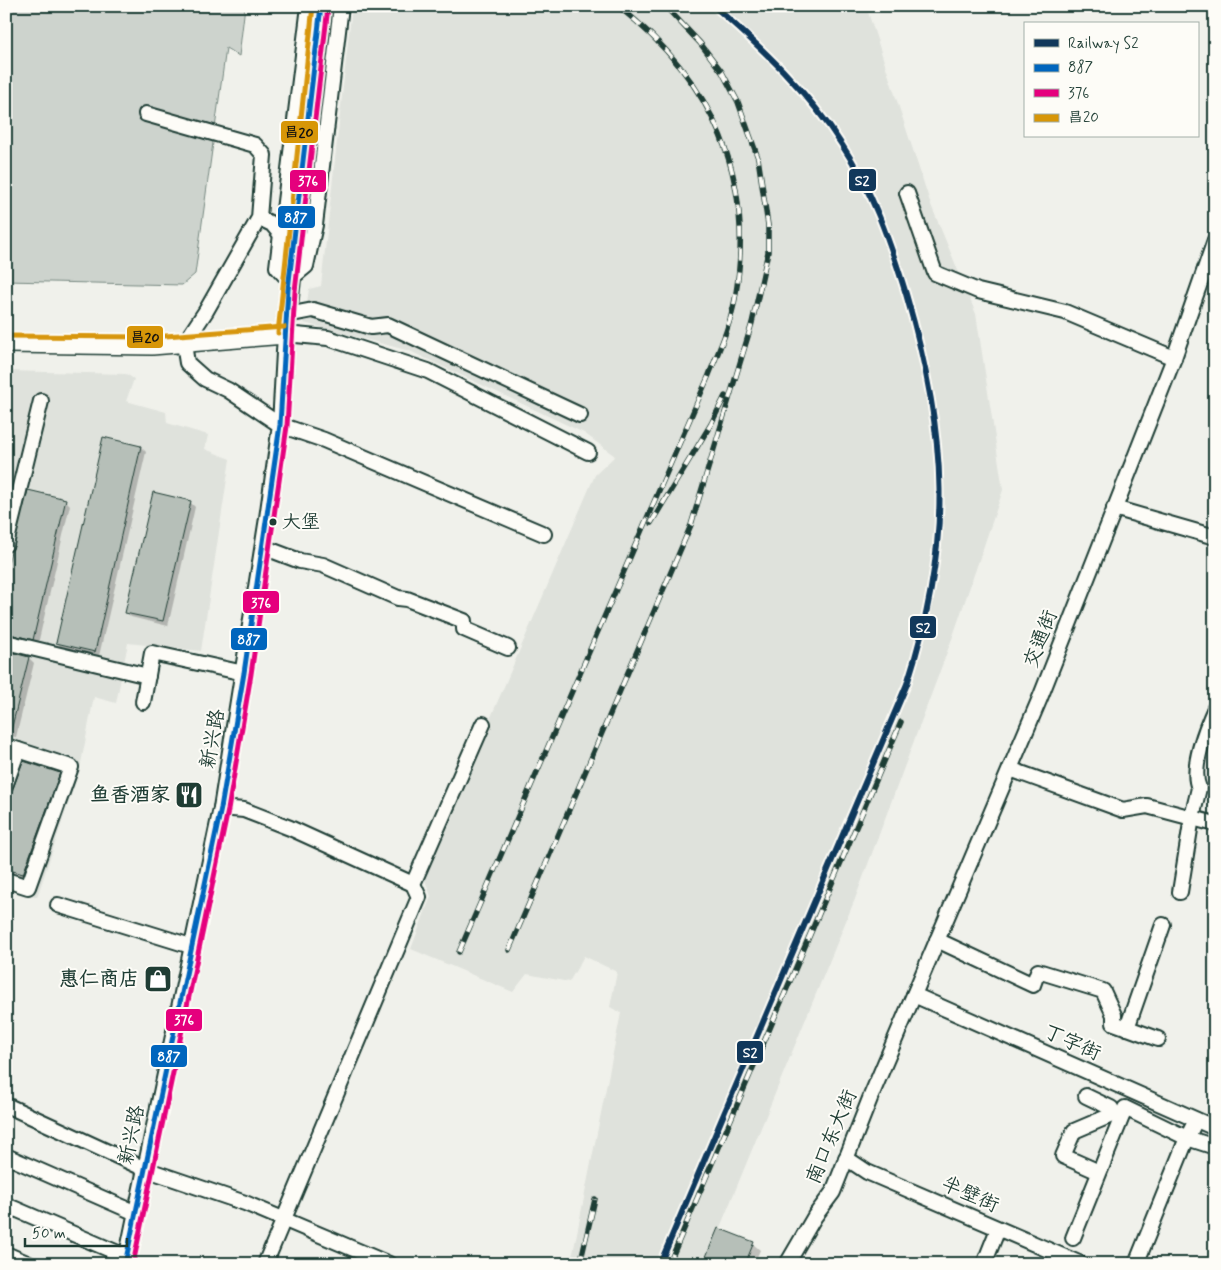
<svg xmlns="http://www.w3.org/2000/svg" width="1221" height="1270" font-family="Mynerve,'LXGW WenKai TC',sans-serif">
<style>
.built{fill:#dfe2dc}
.green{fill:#cdd3cd;stroke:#768880}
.shadow{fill:#0003}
.building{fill:#b6bfb8;stroke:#1f3d34}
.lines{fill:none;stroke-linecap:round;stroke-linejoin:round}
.minor-casing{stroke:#1f3d34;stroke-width:18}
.major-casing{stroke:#1f3d34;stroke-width:22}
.minor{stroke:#fdfcf7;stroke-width:14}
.major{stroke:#fdfcf7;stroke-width:19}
.rail-casing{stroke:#1f3d34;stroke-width:5.5}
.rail{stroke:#fdfcf7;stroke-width:4;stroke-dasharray:11;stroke-linecap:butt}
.bus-1-casing{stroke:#fdfcf7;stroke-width:9}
.bus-2-casing{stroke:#fdfcf7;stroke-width:9}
.bus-3-casing{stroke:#fdfcf7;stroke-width:9}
.bus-1{stroke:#0065bd;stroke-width:5}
.bus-2{stroke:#e5007d;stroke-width:5}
.bus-3{stroke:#d79608;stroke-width:5}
.rail-1-casing{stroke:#fdfcf7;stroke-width:10}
.rail-1{stroke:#11385b;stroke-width:6}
.bus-dot{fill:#1f3d34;stroke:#fdfcf7;stroke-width:2}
.labels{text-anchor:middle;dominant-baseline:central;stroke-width:4;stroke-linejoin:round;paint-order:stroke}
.bus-label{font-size:19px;fill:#1f3d34;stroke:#fdfcf7;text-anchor:start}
.street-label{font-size:20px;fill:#1f3d34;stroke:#fdfcf7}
.poi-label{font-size:20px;font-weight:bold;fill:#1f3d34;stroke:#fdfcf7;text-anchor:end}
.line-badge{stroke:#fdfcf7;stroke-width:2}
.badge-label{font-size:14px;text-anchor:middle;font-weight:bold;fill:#fff}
.pale-badge-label{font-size:14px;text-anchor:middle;font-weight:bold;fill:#111}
</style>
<rect width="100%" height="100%" fill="#f0f1eb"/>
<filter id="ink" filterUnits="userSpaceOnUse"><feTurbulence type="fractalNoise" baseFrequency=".02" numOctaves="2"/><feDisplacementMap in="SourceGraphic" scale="10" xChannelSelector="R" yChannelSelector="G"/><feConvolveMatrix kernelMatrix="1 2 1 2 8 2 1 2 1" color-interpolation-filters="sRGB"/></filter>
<g filter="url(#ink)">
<!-- built -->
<g class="built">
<polygon points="352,6 866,6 931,205 976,314 1003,490 953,636 855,899 705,1264 567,1264 573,1253 621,1013 610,1007 617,972 584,956 569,982 527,974 513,992 411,949 431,896 423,875 595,475 615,456 584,433 410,351 304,323 309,289 321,286"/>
<polygon points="6,371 126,374 134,379 126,401 166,412 167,423 208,435 205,449 230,459 201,651 128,643 116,703 94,697 80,768 37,897 6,886"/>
</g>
<!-- green -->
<polygon class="green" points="6,6 245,6 239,56 226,48 195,274 182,285 6,281"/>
<!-- shadow -->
<g class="shadow">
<polygon points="104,439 141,447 146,452 99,656 62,648 57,643"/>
<polygon points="65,500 70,505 38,644 6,640 6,575"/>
<polygon points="190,502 195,507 168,626 131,617 126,612"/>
<polygon points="6,652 29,658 34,663 16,737 6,735"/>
<polygon points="59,774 64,779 28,879 6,872 6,793 15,787"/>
<polygon points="753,1244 760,1250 754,1264 704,1264"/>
</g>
<!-- building -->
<g class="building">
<polygon points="103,437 141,446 95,652 56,643"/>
<polygon points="28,490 66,499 33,640 6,633 6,570"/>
<polygon points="153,492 191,501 163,621 125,613"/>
<polygon points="6,651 29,657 10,735 6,734"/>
<polygon points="23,761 60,773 23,874 6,869 6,808"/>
<polygon points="718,1228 754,1242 745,1264 703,1264"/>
</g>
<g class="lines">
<defs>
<g id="minor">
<polyline points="309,6 277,267 289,280 306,266 315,225 341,6"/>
<polyline points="146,114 255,145 264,155 259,218 206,311 184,344 187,363 205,379 228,390 280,425 324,440 544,534"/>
<polyline points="907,193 935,273 978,291 1065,312 1174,358"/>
<polyline points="259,218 272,224 282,236"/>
<polyline points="287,315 313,310 371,327 388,325 580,415"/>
<polyline points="1114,508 1215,537"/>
<polyline points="6,544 41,401"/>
<polyline points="263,547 300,561 323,565 398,598 407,599 464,621 464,629 508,648"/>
<polyline points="6,642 148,676"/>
<polyline points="143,702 152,653 244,673"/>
<polyline points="6,746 71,767 28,887 6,880"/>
<polyline points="1010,769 1123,810 1147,806 1215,824"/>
<polyline points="6,783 18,750"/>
<polyline points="221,808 244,810 290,828 413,884"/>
<path d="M 1180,892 L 1192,817 L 1199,788 C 1190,769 1206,728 1215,708"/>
<polyline points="58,905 194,947"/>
<polyline points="937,940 1033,985 1038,971 1103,991 1114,1015 1114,1023 1158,1039"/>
<polyline points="914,995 1215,1128"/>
<polyline points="1127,1028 1163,925"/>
<polyline points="1086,1096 1111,1108 1114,1114"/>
<polyline points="6,1105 145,1169 245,1203 389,1264"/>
<polyline points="6,1156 136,1213"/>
<polyline points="846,1158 867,1172 1081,1264"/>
<polyline points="1099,1172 1063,1156 1074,1131 1114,1114 1123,1114 1125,1108 1187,1138 1215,1147"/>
<polyline points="6,1205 127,1257"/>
<polyline points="1073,1238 1123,1114"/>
<polyline points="6,1254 29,1264"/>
<polyline points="125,1264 221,808 267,518 280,425 285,334 328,338 428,371 588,452"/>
<polyline points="265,1264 419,897 413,884 483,724"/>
<polyline points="787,1264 815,1216 833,1192 871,1096 1040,698 1174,358 1215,240"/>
<polyline points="984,1264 998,1229"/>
<polyline points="1136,1264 1187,1138 1196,1120"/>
</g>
<polyline id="major" points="6,343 152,345 285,334 321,6"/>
</defs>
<!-- minor casing -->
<use href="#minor" class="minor-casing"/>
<!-- major casing -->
<use href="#major" class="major-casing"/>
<!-- minor -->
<use href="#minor" class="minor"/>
<!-- major -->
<use href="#major" class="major"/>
<defs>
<g id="rail">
<polyline points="651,523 711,424 725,396"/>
<polyline points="509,950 691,525 752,323 768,252 768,225 758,158 738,102 722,72 700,43 665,6"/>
<path d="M 459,952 L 709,375 C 719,350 730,326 735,299 C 756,179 714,81 618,6"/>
<polyline points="580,1264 595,1199"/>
<polyline points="669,1264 901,722"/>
</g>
</defs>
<!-- rail casing -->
<use href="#rail" class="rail-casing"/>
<!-- rail -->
<use href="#rail" class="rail"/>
<defs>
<polyline id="bus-1" points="125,1264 221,808 244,673 280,425 288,290 321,6"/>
<polyline id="bus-2" points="133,1264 228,810 251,674 287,426 295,291 328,7"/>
<g id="bus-3">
<polyline points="278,333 313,6"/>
<polyline points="6,336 152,337 284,327"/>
</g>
</defs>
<!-- bus-1 casing -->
<use href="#bus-1" class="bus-1-casing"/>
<!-- bus-2 casing -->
<use href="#bus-2" class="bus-2-casing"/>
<!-- bus-3 casing -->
<use href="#bus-3" class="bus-3-casing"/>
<!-- bus-1 -->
<use href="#bus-1" class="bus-1"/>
<!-- bus-2 -->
<use href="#bus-2" class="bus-2"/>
<!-- bus-3 -->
<use href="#bus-3" class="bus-3"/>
<defs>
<path id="rail-1" d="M 660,1264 L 907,684 C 953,541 948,437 906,294 C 890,242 872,190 842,145 C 808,91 762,48 714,6"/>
</defs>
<!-- rail-1 casing -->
<use href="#rail-1" class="rail-1-casing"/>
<!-- rail-1 -->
<use href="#rail-1" class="rail-1"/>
</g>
</g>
<!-- icons -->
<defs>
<symbol id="restaurant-square" viewBox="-11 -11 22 22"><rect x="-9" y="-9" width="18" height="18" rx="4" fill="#1f3d34" stroke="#fdfcf7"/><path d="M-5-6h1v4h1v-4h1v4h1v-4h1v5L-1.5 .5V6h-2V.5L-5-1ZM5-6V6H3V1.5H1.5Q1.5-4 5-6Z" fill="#fff"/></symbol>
<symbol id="shop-square" viewBox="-11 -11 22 22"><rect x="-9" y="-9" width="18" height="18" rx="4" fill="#1f3d34" stroke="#fdfcf7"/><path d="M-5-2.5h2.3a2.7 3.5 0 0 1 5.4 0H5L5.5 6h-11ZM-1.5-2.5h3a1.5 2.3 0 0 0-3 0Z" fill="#fff"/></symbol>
</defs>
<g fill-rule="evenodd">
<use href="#restaurant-square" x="173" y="779" width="32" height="32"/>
<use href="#shop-square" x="142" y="963" width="32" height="32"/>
</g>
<!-- markers -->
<circle class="bus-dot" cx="273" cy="522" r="4.5"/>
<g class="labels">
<!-- bus labels -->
<g class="bus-label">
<text x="282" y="522">大堡</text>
</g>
<!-- street labels -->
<g class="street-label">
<text transform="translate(1041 639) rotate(-69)">交通街</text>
<text transform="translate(213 739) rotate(-80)">新兴路</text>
<text transform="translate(1072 1043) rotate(24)">丁字街</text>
<text transform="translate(132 1135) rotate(-78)">新兴路</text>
<text transform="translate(832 1137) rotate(-67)">南口东大街</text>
<text transform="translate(970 1195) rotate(24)">半壁街</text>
</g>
<!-- poi labels -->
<g class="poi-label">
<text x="170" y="795">鱼香酒家</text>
<text x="139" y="979">惠仁商店</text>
</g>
</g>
<g class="line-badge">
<rect x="280" y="120" width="39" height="24" rx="5" fill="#d79608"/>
<rect x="848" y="168" width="29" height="24" rx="5" fill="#11385b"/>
<rect x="289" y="169" width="38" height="24" rx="5" fill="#e5007d"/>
<rect x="277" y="205" width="39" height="24" rx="5" fill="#0065bd"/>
<rect x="126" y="325" width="38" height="24" rx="5" fill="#d79608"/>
<rect x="242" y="590" width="38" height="24" rx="5" fill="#e5007d"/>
<rect x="909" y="615" width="28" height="24" rx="5" fill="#11385b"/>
<rect x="230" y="627" width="38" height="24" rx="5" fill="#0065bd"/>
<rect x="165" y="1008" width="38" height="24" rx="5" fill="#e5007d"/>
<rect x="736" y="1040" width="28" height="24" rx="5" fill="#11385b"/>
<rect x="150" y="1044" width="38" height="24" rx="5" fill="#0065bd"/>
</g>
<g class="badge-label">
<text x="862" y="185">S2</text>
<text x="308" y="185">376</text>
<text x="296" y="222">887</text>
<text x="261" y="607">376</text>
<text x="923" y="632">S2</text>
<text x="249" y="644">887</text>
<text x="184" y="1024">376</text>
<text x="750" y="1057">S2</text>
<text x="169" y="1061">887</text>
</g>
<g class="pale-badge-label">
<text x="299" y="137">昌20</text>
<text x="145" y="342">昌20</text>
</g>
<!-- margin -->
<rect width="1221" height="1270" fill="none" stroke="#fdfcf7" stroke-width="25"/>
<rect x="12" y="12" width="1196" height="1245" fill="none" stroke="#1f3d34" stroke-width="2" filter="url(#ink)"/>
<!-- legend -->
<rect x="1024" y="22" width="175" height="115" fill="#fdfcf7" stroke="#a4b0a9"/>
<rect x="1034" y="39" width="25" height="8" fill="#11385b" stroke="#a4b0a9"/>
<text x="1068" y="48" font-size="15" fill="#1f3d34">Railway S2</text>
<rect x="1034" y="64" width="25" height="8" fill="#0065bd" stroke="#a4b0a9"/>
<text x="1068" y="72" font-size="15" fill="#1f3d34">887</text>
<rect x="1034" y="89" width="25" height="8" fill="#e5007d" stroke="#a4b0a9"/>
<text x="1068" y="98" font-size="15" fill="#1f3d34">376</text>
<rect x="1034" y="114" width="25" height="8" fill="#d79608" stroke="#a4b0a9"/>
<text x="1068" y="122" font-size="15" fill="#1f3d34">昌20</text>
<!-- scale -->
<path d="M25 1238v8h102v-8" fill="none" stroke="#1f3d34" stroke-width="2.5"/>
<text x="32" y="1238" font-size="15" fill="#1f3d34" stroke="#fdfcf7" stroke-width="4" paint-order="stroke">50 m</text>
</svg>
